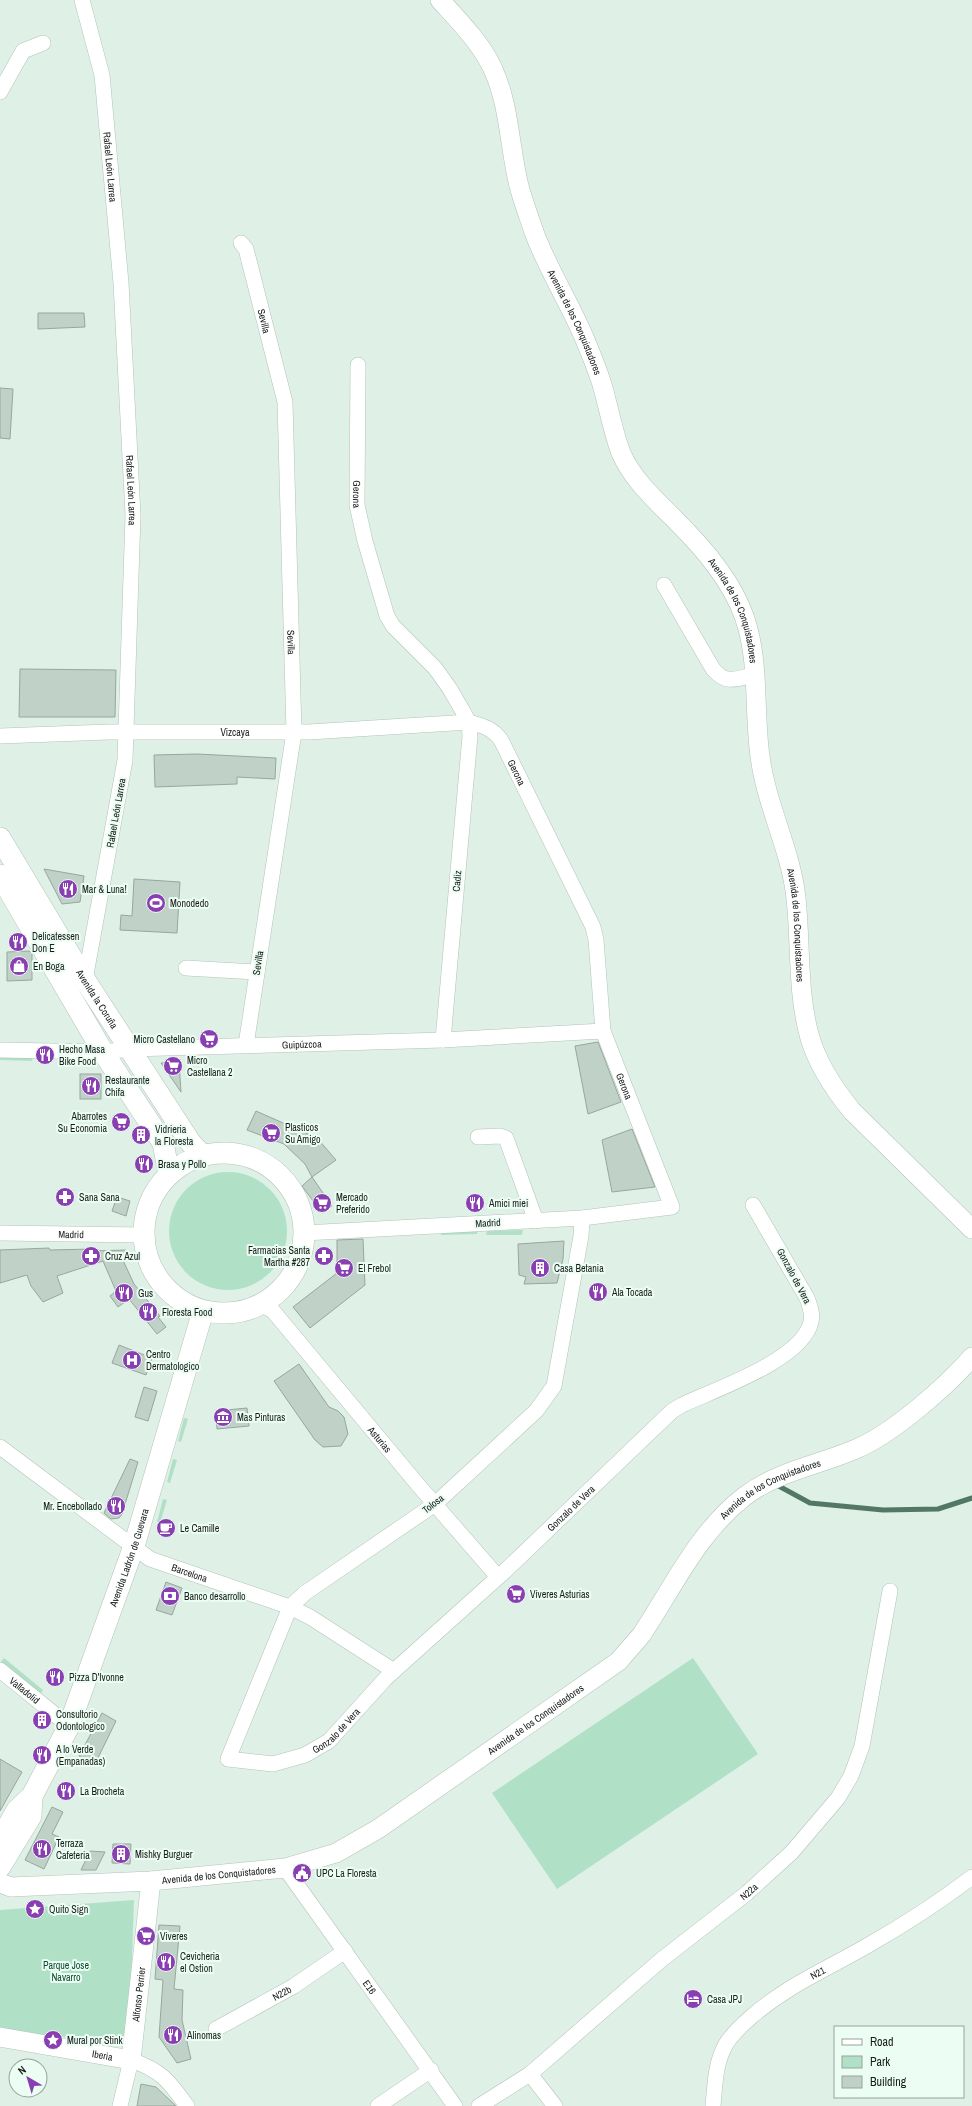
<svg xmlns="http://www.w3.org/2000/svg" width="972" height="2106" font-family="'Archivo Narrow',sans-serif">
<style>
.green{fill:#b0e1c7}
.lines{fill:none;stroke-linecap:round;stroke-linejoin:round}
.stream{stroke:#537765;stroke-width:5}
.building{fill:#c0d1c7;stroke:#97a79e}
.minor-casing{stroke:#b3c3ba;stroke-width:16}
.tertiary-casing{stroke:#b3c3ba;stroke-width:20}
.secondary-casing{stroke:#b3c3ba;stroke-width:22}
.minor{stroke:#fff;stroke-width:15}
.tertiary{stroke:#fff;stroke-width:19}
.secondary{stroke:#fff;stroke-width:21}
.labels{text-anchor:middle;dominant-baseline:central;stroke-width:4;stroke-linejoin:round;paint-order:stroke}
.street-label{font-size:10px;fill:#171d1a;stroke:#ecfdf4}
.poi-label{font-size:10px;fill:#171d1a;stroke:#ecfdf4;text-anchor:start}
.park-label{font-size:10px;fill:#0a4b32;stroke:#ecfdf4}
</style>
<rect width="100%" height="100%" fill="#dff0e6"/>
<!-- green -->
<g class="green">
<polygon points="0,1055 33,1055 32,1061 0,1060"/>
<circle cx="228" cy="1231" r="59"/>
<polygon points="478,1230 477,1234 441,1235 442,1231"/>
<polygon points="523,1230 522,1235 486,1235 487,1231"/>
<polygon points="184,1418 188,1419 181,1442 178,1441"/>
<polygon points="173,1459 177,1460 170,1483 167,1482"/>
<polygon points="163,1499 167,1500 160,1523 157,1522"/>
<polygon points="4,1658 43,1690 39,1696 0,1663"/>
<polygon points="693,1658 758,1754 557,1889 492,1793"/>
<polygon points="134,1900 129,2044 0,2030 0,1910"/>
</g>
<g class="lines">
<!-- stream -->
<polyline class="stream" points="775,1484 810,1503 883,1510 938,1509 972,1498"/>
</g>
<!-- building -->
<g class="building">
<polygon points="38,313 84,313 85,327 38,329"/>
<polygon points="0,388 13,389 10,439 0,438"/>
<polygon points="20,669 116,670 115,717 19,717"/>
<polygon points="197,754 276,758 275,779 237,777 237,784 155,787 154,755"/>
<polygon points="44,869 84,876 80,902 62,904"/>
<polygon points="134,879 180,882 177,933 120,930 121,915 132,916"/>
<polygon points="29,951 32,953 32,980 7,981 7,952"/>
<polygon points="598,1042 621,1102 588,1114 575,1046"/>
<polygon points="179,1062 181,1092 161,1063"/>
<rect x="80" y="1074" width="21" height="25"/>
<polygon points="256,1111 317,1138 336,1160 312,1177 305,1164 284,1144 247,1130"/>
<polygon points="632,1129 655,1187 612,1192 602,1140"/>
<polygon points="312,1177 332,1206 322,1213 302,1186"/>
<polygon points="117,1197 130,1201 126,1216 112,1211"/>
<polygon points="363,1239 365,1285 310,1328 293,1307 337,1273 337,1240"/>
<polygon points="564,1241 563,1259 557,1283 524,1284 526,1277 519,1275 518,1244"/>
<polygon points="49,1248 50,1250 92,1249 92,1251 126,1250 126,1254 121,1256 134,1284 160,1316 158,1317 166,1327 157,1334 129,1299 118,1307 110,1296 116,1291 103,1261 57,1276 63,1293 43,1302 31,1286 27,1275 0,1283 0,1250"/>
<polygon points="119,1345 152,1358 146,1375 112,1363"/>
<polygon points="299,1364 329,1407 338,1411 344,1417 348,1434 341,1446 323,1447 315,1440 274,1381"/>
<polygon points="144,1387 157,1391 148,1421 135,1417"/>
<polygon points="247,1408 249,1426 217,1429 216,1411"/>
<polygon points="130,1459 138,1462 122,1514 119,1518 111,1519 104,1513"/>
<polygon points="166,1582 182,1588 172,1615 156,1610"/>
<polygon points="102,1713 116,1721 95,1764 79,1756"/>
<polygon points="0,1759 22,1772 0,1811"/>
<polygon points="52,1807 63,1812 52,1834 59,1837 44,1869 25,1860"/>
<polygon points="113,1844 131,1844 130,1864 112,1863"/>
<polygon points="90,1851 105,1852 96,1870 81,1870"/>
<polygon points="159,1925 180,1926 174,1989 183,1990 182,2020 191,2059 177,2063 159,2037 163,1980 155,1979"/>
<polygon points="141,2084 156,2087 176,2106 137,2106"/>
</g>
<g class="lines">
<defs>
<g id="minor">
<path id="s1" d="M 82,0 L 102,75 L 121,283 L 133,515 L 125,760 L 85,980"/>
<polyline points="0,92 23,51 43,43"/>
<path id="s2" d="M 241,243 L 246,249 L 285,402 L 294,732 L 246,1045"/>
<path id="s3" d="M 358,365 L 357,505 L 365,541 L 387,616 L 393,626 L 435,668 L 450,689 L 469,722 L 470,736 L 443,1040"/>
<path d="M 664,585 L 713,669 C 726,685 737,679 755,674"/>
<path id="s4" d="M 0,736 L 109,732 L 309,732 L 469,722 C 483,726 492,728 501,740 L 593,927 L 596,940 L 603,1031 L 672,1207 L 582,1218 L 304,1233"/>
<polyline points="186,968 257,972"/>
<path id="s5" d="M 0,1050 L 103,1052 L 130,1049 L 443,1040 L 603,1031"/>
<polyline points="478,1137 500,1136 506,1138 536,1221"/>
<path id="s6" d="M 582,1218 L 581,1236 L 554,1386 L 536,1411 L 435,1504 L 305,1593 L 290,1607 L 228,1759 L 273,1764 L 305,1755 L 329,1741 L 386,1678 L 505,1571 L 672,1411 L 682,1405 C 716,1389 802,1360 811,1322 C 813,1314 810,1306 807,1298 L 753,1205"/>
<path id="s7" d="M 0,1233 L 143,1235"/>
<path id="s8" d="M 261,1304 L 273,1311 L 419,1486 L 498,1577"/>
<path id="s9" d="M 0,1447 L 150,1559 L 290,1607 L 310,1617 L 394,1671"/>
<path id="s10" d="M 0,1670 L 69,1726"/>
<path id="s11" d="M 285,1868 L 455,2106"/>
<path id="s12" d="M 216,2029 L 294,1986 L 345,1951"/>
<polyline points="530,2074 555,2106"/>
<path d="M 120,2106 L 131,2060 C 162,2071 168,2080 187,2106"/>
<polyline points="378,2106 431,2070"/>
<path id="s13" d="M 479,2106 L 530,2074 L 661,1960 L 747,1893 L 792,1852 L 838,1798 L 851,1776 L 862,1746 L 890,1591"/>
<path id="s14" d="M 713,2106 C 715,2085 715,2063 726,2044 C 732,2034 742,2025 751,2017 C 788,1985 823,1971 865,1947 C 902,1926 938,1903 972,1877"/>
</g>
<g id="tertiary">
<path id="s15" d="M 440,0 C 458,20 480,42 492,67 C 510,105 509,146 519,186 C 523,201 529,217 534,232 C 548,270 571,305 586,342 C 592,357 599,373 603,388 C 609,409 613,432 621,453 C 635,485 664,507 687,532 C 713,559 739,593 748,629 C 759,671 754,714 760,756 C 766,805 791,850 796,898 C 801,944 797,993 810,1038 C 818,1065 834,1089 852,1111 L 972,1229"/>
<path id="s16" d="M 0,1883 L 11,1887 L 151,1881 L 285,1868 L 336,1853 L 378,1829 L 619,1661 C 626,1652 635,1643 642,1634 C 674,1586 698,1532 745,1496 C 778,1471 819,1465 856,1449 C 892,1434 946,1387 972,1357"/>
<path id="s17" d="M 0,2037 L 131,2060 L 151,1881"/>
</g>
<g id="secondary">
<path id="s18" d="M 0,838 L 85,980 L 190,1142 L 202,1155"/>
<polyline points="0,875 103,1052 163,1143 169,1174"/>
<circle cx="224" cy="1233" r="80"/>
<path id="s19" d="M 0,1840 L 17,1810 L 32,1796 L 69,1726 L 134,1546 L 203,1311"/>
<polyline points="0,1867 31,1816 32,1796"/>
</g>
</defs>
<!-- minor casing -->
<use href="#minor" class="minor-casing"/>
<!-- tertiary casing -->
<use href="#tertiary" class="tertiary-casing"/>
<!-- secondary casing -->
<use href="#secondary" class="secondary-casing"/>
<!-- minor -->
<use href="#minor" class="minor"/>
<!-- tertiary -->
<use href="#tertiary" class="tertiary"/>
<!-- secondary -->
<use href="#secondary" class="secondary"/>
</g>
<!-- icons -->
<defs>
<symbol id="restaurant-disc" viewBox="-11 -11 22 22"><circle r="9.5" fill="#893fb1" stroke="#ecfdf4"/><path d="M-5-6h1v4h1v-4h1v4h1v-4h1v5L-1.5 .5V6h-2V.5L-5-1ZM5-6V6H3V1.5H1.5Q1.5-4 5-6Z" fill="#fff"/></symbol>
<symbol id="stadium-disc" viewBox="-11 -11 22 22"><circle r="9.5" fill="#893fb1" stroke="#ecfdf4"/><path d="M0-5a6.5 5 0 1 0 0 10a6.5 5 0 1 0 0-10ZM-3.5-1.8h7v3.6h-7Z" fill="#fff"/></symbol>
<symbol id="shop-disc" viewBox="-11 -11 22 22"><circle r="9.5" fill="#893fb1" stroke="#ecfdf4"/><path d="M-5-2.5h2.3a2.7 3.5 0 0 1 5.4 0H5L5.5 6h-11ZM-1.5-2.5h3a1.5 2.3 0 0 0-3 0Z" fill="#fff"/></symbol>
<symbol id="supermarket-disc" viewBox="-11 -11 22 22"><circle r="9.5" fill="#893fb1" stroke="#ecfdf4"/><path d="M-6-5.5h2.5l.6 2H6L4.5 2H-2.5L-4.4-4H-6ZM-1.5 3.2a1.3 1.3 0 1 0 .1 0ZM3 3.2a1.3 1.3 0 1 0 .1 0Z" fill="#fff"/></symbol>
<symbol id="building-disc" viewBox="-11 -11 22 22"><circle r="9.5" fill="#893fb1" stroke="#ecfdf4"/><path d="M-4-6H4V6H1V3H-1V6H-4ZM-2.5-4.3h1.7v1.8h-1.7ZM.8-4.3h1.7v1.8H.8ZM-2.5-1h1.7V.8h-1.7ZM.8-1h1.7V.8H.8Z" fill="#fff"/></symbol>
<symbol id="pharmacy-disc" viewBox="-11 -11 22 22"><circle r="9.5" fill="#893fb1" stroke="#ecfdf4"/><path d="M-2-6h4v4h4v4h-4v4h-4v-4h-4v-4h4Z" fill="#fff"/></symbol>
<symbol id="hospital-disc" viewBox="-11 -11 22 22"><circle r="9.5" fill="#893fb1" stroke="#ecfdf4"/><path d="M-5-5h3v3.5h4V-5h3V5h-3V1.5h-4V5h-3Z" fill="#fff"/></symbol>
<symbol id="museum-disc" viewBox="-11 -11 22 22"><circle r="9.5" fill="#893fb1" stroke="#ecfdf4"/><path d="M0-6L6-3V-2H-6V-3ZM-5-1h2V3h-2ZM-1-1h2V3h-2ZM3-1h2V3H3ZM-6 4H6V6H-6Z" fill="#fff"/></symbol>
<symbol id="cafe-disc" viewBox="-11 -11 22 22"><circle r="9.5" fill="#893fb1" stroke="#ecfdf4"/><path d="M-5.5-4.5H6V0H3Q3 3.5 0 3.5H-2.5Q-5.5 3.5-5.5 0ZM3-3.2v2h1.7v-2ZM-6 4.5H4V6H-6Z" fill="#fff"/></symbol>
<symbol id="bank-disc" viewBox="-11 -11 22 22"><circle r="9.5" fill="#893fb1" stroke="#ecfdf4"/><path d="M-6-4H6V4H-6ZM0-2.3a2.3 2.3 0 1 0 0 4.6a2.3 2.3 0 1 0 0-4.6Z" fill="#fff"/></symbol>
<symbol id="civic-disc" viewBox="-11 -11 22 22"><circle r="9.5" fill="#893fb1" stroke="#ecfdf4"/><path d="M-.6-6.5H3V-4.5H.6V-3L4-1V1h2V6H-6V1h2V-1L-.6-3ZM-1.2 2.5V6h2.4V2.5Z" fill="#fff"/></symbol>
<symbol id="sight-disc" viewBox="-11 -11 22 22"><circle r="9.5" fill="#893fb1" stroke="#ecfdf4"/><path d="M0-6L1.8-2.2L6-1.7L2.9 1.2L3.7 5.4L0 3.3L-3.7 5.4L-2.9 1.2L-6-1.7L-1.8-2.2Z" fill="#fff"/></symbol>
<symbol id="hotel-disc" viewBox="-11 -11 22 22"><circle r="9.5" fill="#893fb1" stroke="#ecfdf4"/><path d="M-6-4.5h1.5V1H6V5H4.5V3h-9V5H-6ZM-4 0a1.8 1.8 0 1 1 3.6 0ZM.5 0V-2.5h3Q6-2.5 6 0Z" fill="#fff"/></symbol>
</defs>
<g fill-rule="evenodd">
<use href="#restaurant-disc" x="57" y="878" width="22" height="22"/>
<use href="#stadium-disc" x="145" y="892" width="22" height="22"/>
<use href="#restaurant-disc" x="7" y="931" width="22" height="22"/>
<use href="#shop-disc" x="8" y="955" width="22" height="22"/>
<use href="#supermarket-disc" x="198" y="1028" width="22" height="22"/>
<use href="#restaurant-disc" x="34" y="1044" width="22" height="22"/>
<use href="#supermarket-disc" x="162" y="1055" width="22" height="22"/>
<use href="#restaurant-disc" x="80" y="1075" width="22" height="22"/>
<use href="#supermarket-disc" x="110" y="1111" width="22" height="22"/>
<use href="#supermarket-disc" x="260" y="1122" width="22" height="22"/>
<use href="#building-disc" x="130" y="1124" width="22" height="22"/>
<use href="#restaurant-disc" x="133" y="1153" width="22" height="22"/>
<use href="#pharmacy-disc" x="54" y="1186" width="22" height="22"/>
<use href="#supermarket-disc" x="311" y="1192" width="22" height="22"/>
<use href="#restaurant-disc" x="464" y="1192" width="22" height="22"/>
<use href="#pharmacy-disc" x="80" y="1245" width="22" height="22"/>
<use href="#pharmacy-disc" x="313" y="1245" width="22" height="22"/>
<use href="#supermarket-disc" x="333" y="1257" width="22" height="22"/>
<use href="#building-disc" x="529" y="1257" width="22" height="22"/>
<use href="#restaurant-disc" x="587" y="1281" width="22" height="22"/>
<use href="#restaurant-disc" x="113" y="1282" width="22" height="22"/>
<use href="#restaurant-disc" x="137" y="1301" width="22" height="22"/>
<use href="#hospital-disc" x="121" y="1349" width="22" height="22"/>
<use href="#museum-disc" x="212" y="1406" width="22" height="22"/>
<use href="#restaurant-disc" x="105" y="1495" width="22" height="22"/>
<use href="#cafe-disc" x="155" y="1517" width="22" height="22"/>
<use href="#supermarket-disc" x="505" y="1583" width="22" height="22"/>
<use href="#bank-disc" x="159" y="1585" width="22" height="22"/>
<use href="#restaurant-disc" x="44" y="1666" width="22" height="22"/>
<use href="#building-disc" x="31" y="1709" width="22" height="22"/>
<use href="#restaurant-disc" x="31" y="1744" width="22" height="22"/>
<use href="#restaurant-disc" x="55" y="1780" width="22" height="22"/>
<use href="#restaurant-disc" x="31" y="1838" width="22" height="22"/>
<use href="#building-disc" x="110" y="1843" width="22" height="22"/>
<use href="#civic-disc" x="291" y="1862" width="22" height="22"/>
<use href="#sight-disc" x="24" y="1898" width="22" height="22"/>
<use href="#supermarket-disc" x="135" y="1925" width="22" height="22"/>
<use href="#restaurant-disc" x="155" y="1951" width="22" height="22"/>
<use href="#hotel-disc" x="682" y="1988" width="22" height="22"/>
<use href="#restaurant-disc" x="162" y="2024" width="22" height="22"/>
<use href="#sight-disc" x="42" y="2029" width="22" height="22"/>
</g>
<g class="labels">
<!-- street labels -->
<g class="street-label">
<text stroke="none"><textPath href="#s1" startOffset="170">Rafael León Larrea</textPath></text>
<text stroke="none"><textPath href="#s2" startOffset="82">Sevilla</textPath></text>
<text stroke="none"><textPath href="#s15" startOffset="355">Avenida de los Conquistadores</textPath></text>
<text stroke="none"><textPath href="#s1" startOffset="494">Rafael León Larrea</textPath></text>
<text stroke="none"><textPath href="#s3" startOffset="129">Gerona</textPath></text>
<text stroke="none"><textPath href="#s15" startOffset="691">Avenida de los Conquistadores</textPath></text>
<text stroke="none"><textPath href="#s2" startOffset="406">Sevilla</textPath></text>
<text stroke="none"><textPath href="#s4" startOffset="235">Vizcaya</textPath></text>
<text stroke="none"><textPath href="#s4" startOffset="543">Gerona</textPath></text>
<text transform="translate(116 813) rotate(-80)">Rafael León Larrea</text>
<text transform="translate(457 881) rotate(-85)">Cadiz</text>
<text stroke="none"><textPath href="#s15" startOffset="1015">Avenida de los Conquistadores</textPath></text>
<text transform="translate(258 963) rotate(-81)">Sevilla</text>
<text stroke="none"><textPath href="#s18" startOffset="188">Avenida la Coruña</textPath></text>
<text stroke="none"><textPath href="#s5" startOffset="302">Guipúzcoa</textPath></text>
<text stroke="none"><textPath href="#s4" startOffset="879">Gerona</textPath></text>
<text transform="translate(488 1223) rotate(-3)">Madrid</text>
<text stroke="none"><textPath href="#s7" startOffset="71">Madrid</textPath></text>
<text transform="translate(794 1276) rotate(62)">Gonzalo de Vera</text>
<text stroke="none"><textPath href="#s8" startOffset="181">Asturias</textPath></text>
<text stroke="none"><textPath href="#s16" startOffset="916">Avenida de los Conquistadores</textPath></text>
<text transform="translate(433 1504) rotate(-38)">Tolosa</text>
<text stroke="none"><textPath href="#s6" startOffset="1123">Gonzalo de Vera</textPath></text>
<text stroke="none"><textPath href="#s19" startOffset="313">Avenida Ladrón de Guevara</textPath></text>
<text stroke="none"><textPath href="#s9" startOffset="229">Barcelona</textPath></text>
<text stroke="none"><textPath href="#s10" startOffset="32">Valladolid</textPath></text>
<text stroke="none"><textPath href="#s16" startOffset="580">Avenida de los Conquistadores</textPath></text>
<text stroke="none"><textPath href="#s6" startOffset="799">Gonzalo de Vera</textPath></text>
<text stroke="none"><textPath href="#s16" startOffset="220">Avenida de los Conquistadores</textPath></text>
<text stroke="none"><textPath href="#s13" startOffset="345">N22a</textPath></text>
<text stroke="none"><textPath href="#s14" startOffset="181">N21</textPath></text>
<text stroke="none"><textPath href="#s11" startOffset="146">E16</textPath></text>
<text stroke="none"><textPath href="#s12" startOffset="75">N22b</textPath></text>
<text stroke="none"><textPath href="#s17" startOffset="199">Alfonso Perrier</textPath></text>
<text stroke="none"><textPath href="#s17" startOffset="104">Iberia</textPath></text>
</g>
<!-- poi labels -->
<g class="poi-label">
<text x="82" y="889">Mar &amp; Luna!</text>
<text x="170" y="903">Monodedo</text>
<text x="32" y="936">Delicatessen<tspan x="32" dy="12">Don E</tspan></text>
<text x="33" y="966">En Boga</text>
<text x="195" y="1039" text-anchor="end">Micro Castellano</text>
<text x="59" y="1049">Hecho Masa<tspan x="59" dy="12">Bike Food</tspan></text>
<text x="187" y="1060">Micro<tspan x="187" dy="12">Castellana 2</tspan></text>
<text x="105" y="1080">Restaurante<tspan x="105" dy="12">Chifa</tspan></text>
<text x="107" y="1116" text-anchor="end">Abarrotes<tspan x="107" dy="12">Su Economia</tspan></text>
<text x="285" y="1127">Plasticos<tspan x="285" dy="12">Su Amigo</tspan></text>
<text x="155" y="1129">Vidrieria<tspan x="155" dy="12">la Floresta</tspan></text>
<text x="158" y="1164">Brasa y Pollo</text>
<text x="79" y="1197">Sana Sana</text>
<text x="336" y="1197">Mercado<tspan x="336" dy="12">Preferido</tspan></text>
<text x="489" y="1203">Amici miei</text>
<text x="310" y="1250" text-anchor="end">Farmacias Santa<tspan x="310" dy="12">Martha #287</tspan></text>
<text x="105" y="1256">Cruz Azul</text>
<text x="358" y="1268">El Frebol</text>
<text x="554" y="1268">Casa Betania</text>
<text x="612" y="1292">Ala Tocada</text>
<text x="138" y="1293">Gus</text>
<text x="162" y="1312">Floresta Food</text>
<text x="146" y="1354">Centro<tspan x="146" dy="12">Dermatologico</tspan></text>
<text x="237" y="1417">Mas Pinturas</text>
<text x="102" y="1506" text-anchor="end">Mr. Encebollado</text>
<text x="180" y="1528">Le Camille</text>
<text x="530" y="1594">Víveres Asturias</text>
<text x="184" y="1596">Banco desarrollo</text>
<text x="69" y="1677">Pizza D'Ivonne</text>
<text x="56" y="1714">Consultorio<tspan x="56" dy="12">Odontologico</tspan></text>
<text x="56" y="1749">A lo Verde<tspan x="56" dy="12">(Empanadas)</tspan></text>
<text x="80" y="1791">La Brocheta</text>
<text x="56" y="1843">Terraza<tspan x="56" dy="12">Cafeteria</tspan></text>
<text x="135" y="1854">Mishky Burguer</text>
<text x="316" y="1873">UPC La Floresta</text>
<text x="49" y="1909">Quito Sign</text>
<text x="160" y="1936">Viveres</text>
<text x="180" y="1956">Cevicheria<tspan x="180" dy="12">el Ostion</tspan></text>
<text x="707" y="1999">Casa JPJ</text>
<text x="187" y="2035">Alinomas</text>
<text x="67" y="2040">Mural por Stink</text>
</g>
<!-- park labels -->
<g class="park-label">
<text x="66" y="1965">Parque Jose<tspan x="66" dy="12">Navarro</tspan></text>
</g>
</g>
<!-- legend -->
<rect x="834" y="2026" width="130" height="72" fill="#ecfdf4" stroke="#97a39d"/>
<rect x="842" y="2039" width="20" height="6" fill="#ffffff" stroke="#97a39d"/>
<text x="870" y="2046" font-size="12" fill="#171d1a">Road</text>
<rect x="842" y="2056" width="20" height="12" fill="#b0e1c7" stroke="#97a39d"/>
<text x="870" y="2066" font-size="12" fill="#171d1a">Park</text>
<rect x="842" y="2076" width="20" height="12" fill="#c0d1c7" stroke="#97a39d"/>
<text x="870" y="2086" font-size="12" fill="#171d1a">Building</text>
<!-- north arrow -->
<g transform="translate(28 2078) rotate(322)"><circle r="19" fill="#ecfdf4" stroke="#97a39d"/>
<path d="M0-3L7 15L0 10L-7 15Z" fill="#893fb1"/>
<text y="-6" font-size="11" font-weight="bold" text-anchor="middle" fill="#171d1a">N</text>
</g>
</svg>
